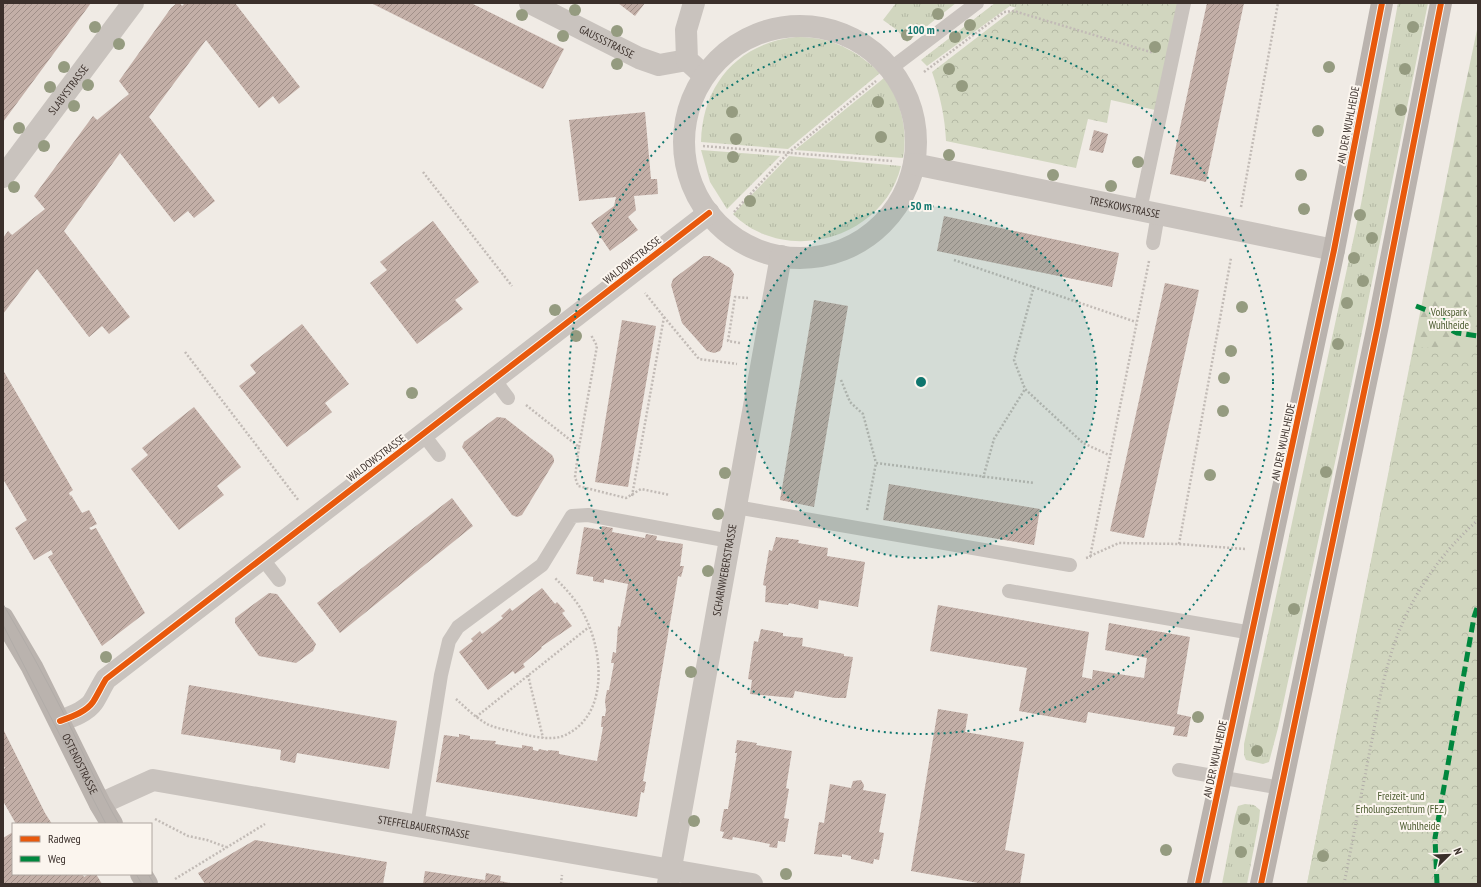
<svg xmlns="http://www.w3.org/2000/svg" width="1481" height="887" font-family="'PT Sans Narrow',sans-serif">
<style>
.grass{fill:url(#grass-tufts)}
.forest{fill:url(#forest-firs)}
.park{fill:url(#park-crowns)}
.building{fill:url(#building-hatch)}
.lines{fill:none;stroke-linecap:round;stroke-linejoin:round}
.path{stroke:#c2bbb6;stroke-width:2.5;stroke-dasharray:2 2;stroke-linecap:butt}
.lane{stroke:#c9c3be;stroke-width:14}
.street{stroke:#c9c3be;stroke-width:22}
.secondary{stroke:#bab3ae;stroke-width:22}
.tram{stroke:#b1aca8;stroke-width:1}
.rail{stroke:#b1aca8;stroke-width:3;stroke-dasharray:1 3;stroke-linecap:butt}
.quiet{stroke:#00873e;stroke-width:5;stroke-dasharray:10 5;stroke-linecap:butt}
.cycleway-casing{stroke:#fbf5ee;stroke-width:8}
.cycleway{stroke:#e8590c;stroke-width:6}
.tree{fill:#959b80}
.ring{fill:none;stroke:#0f766e;stroke-width:2;stroke-dasharray:2 4}
.labels{text-anchor:middle;dominant-baseline:central;stroke-width:4;stroke-linejoin:round;paint-order:stroke}
.street-label{font-size:11px;fill:#3b302b;stroke:#fbf5ee}
.park-label{font-size:11px;fill:#4a5a2e;stroke:#fbf5ee}
.centre{fill:#0f766e;stroke:#fbf5ee;stroke-width:2}
.ring-label{font-size:12px;text-anchor:middle;font-weight:bold;fill:#0f766e;stroke:#fbf5ee;stroke-width:4;stroke-linejoin:round;paint-order:stroke}
</style>
<defs>
<pattern id="grass-tufts" width="24" height="20" patternUnits="userSpaceOnUse"><rect width="24" height="20" fill="#d1d6bf"/><path d="M3 7l-1-3M5 7V3M7 7l1-3M15 17l-1-3M17 17v-4M19 17l1-3" fill="none" stroke="#b4b8a4"/></pattern>
<pattern id="forest-firs" width="22" height="20" patternUnits="userSpaceOnUse"><rect width="22" height="20" fill="#d1d6bf"/><path d="M5 1l3.5 6h-7zM16 11l3.5 6h-7z" fill="#b4b8a4"/></pattern>
<pattern id="park-crowns" width="20" height="18" patternUnits="userSpaceOnUse"><rect width="20" height="18" fill="#d1d6bf"/><path d="M2 6a3 3 0 1 1 6 0M12 15a3 3 0 1 1 6 0" fill="none" stroke="#b4b8a4"/></pattern>
<pattern id="building-hatch" width="6" height="6" patternUnits="userSpaceOnUse"><rect width="6" height="6" fill="#c3afa7"/><path d="M-1 1l2-2M0 6l6-6M5 7l2-2" fill="none" stroke="#a08f88"/></pattern>
</defs>
<rect width="100%" height="100%" fill="#f0ebe5"/>
<!-- grass -->
<g class="grass">
<polygon points="896,3 956,3 907,42 897,30 883,20"/>
<polygon points="995,3 1178,3 1167,52 1010,6 927,66 921,60"/>
<polygon points="1398,3 1428,3 1346,411 1278,728 1269,762 1263,764 1246,760 1244,755 1244,744 1361,204"/>
<path d="M 796,37 C 830,36 856,50 880,73 L 788,149 L 701,142 C 702,85 738,43 796,37 Z"/>
<path d="M 884,78 C 901,100 908,130 903,158 L 795,150 Z"/>
<polygon points="701,150 780,156 727,209 710,182"/>
<path d="M 789,156 L 901,166 C 884,238 786,267 733,214 Z"/>
<polygon points="1245,804 1254,805 1260,810 1259,821 1247,884 1222,884 1235,816 1238,806"/>
</g>
<!-- forest -->
<polygon class="forest" points="1478,25 1478,512 1307,884 1460,111"/>
<!-- park -->
<g class="park">
<path d="M 1022,3 L 1178,3 L 1155,110 L 1111,100 L 1107,123 L 1088,119 L 1076,168 L 946,141 C 945,117 940,95 932,72 Z"/>
<polygon points="1414,347 1478,350 1478,884 1307,884"/>
</g>
<!-- building -->
<g class="building">
<polygon points="3,3 91,3 3,122"/>
<polygon points="177,3 180,3 182,6 185,3 235,3 300,87 279,104 273,96 259,108 206,40 149,117 215,201 194,218 188,211 174,222 120,153 64,231 130,317 109,334 102,326 89,337 37,269 3,314 3,238 8,231 12,235 45,209 34,196 93,116 97,120 129,94 119,81 171,8"/>
<polygon points="371,3 471,3 564,49 543,89"/>
<polygon points="618,3 645,3 635,16"/>
<polygon points="1207,3 1244,3 1206,182 1170,174"/>
<polygon points="645,112 651,179 657,179 658,194 634,196 636,210 628,217 638,230 610,251 591,223 614,206 616,197 579,201 569,120"/>
<polygon points="1094,130 1108,134 1103,153 1089,150"/>
<polygon points="944,216 1119,253 1112,287 937,251"/>
<polygon points="433,221 479,282 455,300 463,309 417,344 370,283 387,270 380,262"/>
<polygon points="704,256 710,256 730,268 734,274 722,347 720,351 714,353 707,351 682,323 671,285 673,279"/>
<polygon points="1165,283 1199,290 1144,538 1110,531"/>
<polygon points="814,300 848,306 814,507 780,500"/>
<polygon points="622,320 656,326 628,487 595,482"/>
<polygon points="302,324 349,384 325,403 332,412 287,447 239,386 256,373 250,365"/>
<polygon points="3,370 73,490 69,493 70,496 71,495 82,513 89,510 97,524 89,528 91,530 96,528 145,613 102,646 48,557 53,554 51,550 34,560 15,528 27,520 3,479"/>
<polygon points="194,407 241,467 217,486 224,495 179,530 131,469 148,455 142,448"/>
<polygon points="497,417 505,418 552,455 554,459 554,462 522,515 517,517 512,515 462,447 464,442"/>
<polygon points="889,484 1040,509 1034,545 883,520"/>
<polygon points="452,498 473,526 340,633 317,603"/>
<polygon points="602,526 613,528 612,532 645,538 646,534 657,536 656,540 683,544 680,566 684,566 681,577 678,576 643,781 646,782 644,793 641,792 637,817 436,782 444,735 459,737 459,734 470,736 470,739 496,741 495,744 522,748 522,745 533,747 533,750 538,751 539,749 548,751 548,750 559,751 559,754 597,761 603,727 601,727 602,716 605,716 606,710 605,701 607,690 609,690 614,663 611,663 613,652 616,653 618,626 620,627 628,584 604,579 604,583 593,581 593,577 576,574 584,527 601,530"/>
<polygon points="776,537 799,540 798,543 828,548 827,556 865,562 858,607 819,600 818,609 789,603 788,605 765,602 766,586 763,585 769,550 772,551"/>
<polygon points="542,588 555,604 557,602 565,611 562,613 572,626 541,647 542,648 523,664 525,667 515,674 513,671 488,690 459,652 473,641 471,639 480,631 482,634 503,618 501,616 510,608 512,611"/>
<polygon points="269,593 277,594 316,644 313,651 296,663 259,656 235,623 235,618"/>
<polygon points="938,605 1089,632 1082,677 1092,679 1093,670 1144,678 1147,658 1105,650 1109,623 1190,637 1177,714 1191,717 1187,737 1173,735 1175,727 1088,712 1086,723 1019,711 1027,668 930,651"/>
<polygon points="761,629 783,633 783,636 803,638 802,646 844,654 844,656 853,657 846,698 835,698 795,691 793,698 750,694 752,680 748,679 754,641 758,642"/>
<polygon points="189,685 397,721 389,769 297,753 295,763 280,760 281,750 181,734"/>
<polygon points="938,709 968,714 965,732 1024,742 1005,850 1025,854 1020,884 984,884 911,871"/>
<polygon points="3,729 45,813 52,824 16,824 3,801 3,769 5,768 3,765"/>
<polygon points="737,740 757,743 756,745 792,751 786,788 789,789 784,818 789,819 785,842 778,841 777,848 769,847 770,844 733,837 732,840 722,838 724,832 720,831 724,809 728,809 737,753 735,753"/>
<polygon points="861,780 864,785 863,790 886,794 879,832 884,833 879,860 874,859 873,864 851,859 851,856 842,854 842,857 814,854 819,822 824,823 830,784 851,788 853,781"/>
<polygon points="13,832 13,874 82,874 84,877 89,874 96,874 102,884 3,884 3,838"/>
<polygon points="255,840 387,862 383,884 205,884 198,873"/>
<polygon points="425,871 485,880 486,873 501,876 500,881 516,884 423,884"/>
</g>
<g class="lines">
<!-- path -->
<g class="path">
<polyline points="924,72 1004,12 1014,11 1154,53"/>
<polyline points="703,146 892,161"/>
<polyline points="423,172 512,286"/>
<polyline points="1241,207 1278,3"/>
<polyline points="734,212 788,153 876,81"/>
<polyline points="954,260 1136,322"/>
<polyline points="1034,286 1014,360 1025,389 1083,443 1109,455"/>
<polyline points="664,317 699,359 737,364"/>
<polyline points="740,343 728,341 735,297 748,298"/>
<polyline points="185,352 299,501"/>
<polyline points="841,380 850,402 863,414 876,463"/>
<polyline points="526,405 579,447 575,477 578,486 626,498 641,489 670,495"/>
<polyline points="579,447 597,346 591,335"/>
<polyline points="983,478 994,439 1025,389"/>
<polyline points="632,496 664,317 645,293"/>
<polyline points="867,510 876,463 1034,483"/>
<polyline points="1179,544 1231,258"/>
<polyline points="1090,556 1119,543 1179,544 1245,549"/>
<polyline points="1086,558 1090,557 1149,261"/>
<polyline points="528,675 543,738"/>
<path d="M 456,699 C 466,708 477,719 489,725 C 498,729 509,730 518,733 C 532,736 549,741 563,736 C 607,718 604,658 587,621 C 580,604 568,591 555,578"/>
<polyline points="476,717 589,627"/>
<polyline points="155,819 188,836 207,840 226,847"/>
<polyline points="175,879 265,824"/>
<polyline points="561,884 562,875"/>
</g>
<!-- lane -->
<g class="lane">
<polyline points="890,69 977,3"/>
<polyline points="1140,210 1184,3"/>
<polyline points="1153,243 1158,214"/>
<polyline points="494,379 508,398"/>
<polyline points="423,434 439,455"/>
<polyline points="736,507 1070,565"/>
<polyline points="262,558 279,580"/>
<polyline points="1009,591 1252,633"/>
<polyline points="1179,770 1281,788"/>
<polyline points="417,826 441,675 449,641 458,627 542,565 572,516 588,515 730,541"/>
</g>
<!-- street -->
<g class="street">
<path id="s1" d="M 530,3 L 639,58 L 659,65 L 687,60"/>
<polyline points="694,3 686,30 687,60 698,70"/>
<circle cx="800" cy="142" r="116"/>
<path id="s2" d="M 914,164 L 1334,250"/>
<path id="s3" d="M 3,177 L 133,3"/>
<path d="M 60,721 C 71,717 86,712 93,702 C 98,694 101,687 106,679 L 709,213"/>
<path id="s4" d="M 100,804 L 153,780 L 752,884"/>
<path id="s5" d="M 668,884 L 781,256"/>
</g>
<!-- secondary -->
<g class="secondary">
<path id="s6" d="M 3,618 L 32,667 L 100,804 L 112,824"/>
<polyline points="141,874 147,884"/>
<polyline points="1198,884 1334,250 1382,3"/>
<polyline points="1261,884 1378,325 1441,3"/>
</g>
<!-- tram -->
<g class="tram">
<path d="M 3,604 C 25,641 46,679 66,718 C 84,754 99,790 119,824"/>
<polyline points="3,625 106,824"/>
<polyline points="136,874 142,884"/>
<polyline points="148,874 154,884"/>
</g>
<!-- rail -->
<path class="rail" d="M 1344,884 C 1353,839 1361,795 1370,750 C 1376,721 1380,690 1389,661 C 1404,607 1435,558 1478,520"/>
<!-- quiet -->
<g class="quiet">
<polyline points="1416,306 1439,315 1451,330 1457,333 1478,336"/>
<polyline points="1437,884 1435,838 1474,617 1478,605"/>
</g>
<defs>
<g id="cycleway">
<path d="M 60,721 C 71,717 86,712 93,702 C 98,694 101,687 106,679 L 709,213"/>
<polyline points="1198,884 1334,250 1382,3"/>
<polyline points="1261,884 1378,325 1441,3"/>
</g>
</defs>
<!-- cycleway casing -->
<use href="#cycleway" class="cycleway-casing"/>
<!-- cycleway -->
<use href="#cycleway" class="cycleway"/>
</g>
<!-- trees -->
<g class="tree">
<circle cx="575" cy="10" r="6"/>
<circle cx="938" cy="14" r="6"/>
<circle cx="522" cy="15" r="6"/>
<circle cx="970" cy="25" r="6"/>
<circle cx="95" cy="27" r="6"/>
<circle cx="1413" cy="27" r="6"/>
<circle cx="617" cy="31" r="6"/>
<circle cx="907" cy="35" r="6"/>
<circle cx="563" cy="36" r="6"/>
<circle cx="955" cy="37" r="6"/>
<circle cx="119" cy="44" r="6"/>
<circle cx="1155" cy="47" r="6"/>
<circle cx="617" cy="64" r="6"/>
<circle cx="64" cy="67" r="6"/>
<circle cx="1329" cy="67" r="6"/>
<circle cx="949" cy="69" r="6"/>
<circle cx="1405" cy="69" r="6"/>
<circle cx="88" cy="85" r="6"/>
<circle cx="962" cy="86" r="6"/>
<circle cx="50" cy="87" r="6"/>
<circle cx="878" cy="102" r="6"/>
<circle cx="74" cy="106" r="6"/>
<circle cx="1401" cy="110" r="6"/>
<circle cx="732" cy="112" r="6"/>
<circle cx="19" cy="128" r="6"/>
<circle cx="1318" cy="131" r="6"/>
<circle cx="881" cy="137" r="6"/>
<circle cx="736" cy="139" r="6"/>
<circle cx="44" cy="146" r="6"/>
<circle cx="949" cy="155" r="6"/>
<circle cx="733" cy="157" r="6"/>
<circle cx="1138" cy="162" r="6"/>
<circle cx="1053" cy="175" r="6"/>
<circle cx="1301" cy="175" r="6"/>
<circle cx="1111" cy="186" r="6"/>
<circle cx="14" cy="187" r="6"/>
<circle cx="750" cy="201" r="6"/>
<circle cx="1304" cy="209" r="6"/>
<circle cx="1360" cy="215" r="6"/>
<circle cx="1372" cy="238" r="6"/>
<circle cx="1354" cy="258" r="6"/>
<circle cx="1363" cy="281" r="6"/>
<circle cx="1347" cy="303" r="6"/>
<circle cx="1242" cy="307" r="6"/>
<circle cx="555" cy="310" r="6"/>
<circle cx="576" cy="336" r="6"/>
<circle cx="1338" cy="344" r="6"/>
<circle cx="1231" cy="351" r="6"/>
<circle cx="1224" cy="378" r="6"/>
<circle cx="412" cy="393" r="6"/>
<circle cx="1223" cy="411" r="6"/>
<circle cx="1326" cy="472" r="6"/>
<circle cx="725" cy="473" r="6"/>
<circle cx="1210" cy="475" r="6"/>
<circle cx="718" cy="514" r="6"/>
<circle cx="708" cy="571" r="6"/>
<circle cx="1294" cy="609" r="6"/>
<circle cx="106" cy="657" r="6"/>
<circle cx="691" cy="672" r="6"/>
<circle cx="1198" cy="717" r="6"/>
<circle cx="1257" cy="751" r="6"/>
<circle cx="1244" cy="819" r="6"/>
<circle cx="694" cy="821" r="6"/>
<circle cx="1166" cy="850" r="6"/>
<circle cx="1241" cy="852" r="6"/>
<circle cx="1323" cy="856" r="6"/>
<circle cx="786" cy="874" r="6"/>
</g>
<!-- distance rings -->
<circle cx="921" cy="382" r="176" fill="#0f766e" fill-opacity=".12"/>
<g class="ring">
<circle cx="921" cy="382" r="176"/>
<circle cx="921" cy="382" r="352"/>
</g>
<g class="labels">
<!-- street labels -->
<g class="street-label">
<text stroke="none"><textPath href="#s1" startOffset="86">GAUSSSTRASSE</textPath></text>
<text stroke="none"><textPath href="#s3" startOffset="109">SLABYSTRASSE</textPath></text>
<text transform="translate(1348 125) rotate(-79)">AN DER WUHLHEIDE</text>
<text stroke="none"><textPath href="#s2" startOffset="215">TRESKOWSTRASSE</textPath></text>
<text transform="translate(632 260) rotate(-38)">WALDOWSTRASSE</text>
<text transform="translate(1283 442) rotate(-78)">AN DER WUHLHEIDE</text>
<text transform="translate(376 458) rotate(-37)">WALDOWSTRASSE</text>
<text stroke="none"><textPath href="#s5" startOffset="319">SCHARNWEBERSTRASSE</textPath></text>
<text transform="translate(1215 759) rotate(-78)">AN DER WUHLHEIDE</text>
<text stroke="none"><textPath href="#s6" startOffset="165">OSTENDSTRASSE</textPath></text>
<text stroke="none"><textPath href="#s4" startOffset="333">STEFFELBAUERSTRASSE</textPath></text>
</g>
<!-- park labels -->
<g class="park-label">
<text x="1449" y="312">Volkspark<tspan x="1449" dy="13">Wuhlheide</tspan></text>
<text x="1401" y="796">Freizeit- und<tspan x="1401" dy="13">Erholungszentrum (FEZ)</tspan></text>
<text x="1420" y="826">Wuhlheide</text>
</g>
</g>
<circle cx="921" cy="382" r="6" class="centre"/>
<g class="ring-label">
<text x="921" y="34">100 m</text>
<text x="921" y="210">50 m</text>
</g>
<!-- border -->
<rect width="1481" height="887" fill="none" stroke="#3b302b" stroke-width="8"/>
<!-- legend -->
<rect x="12" y="823" width="140" height="52" fill="#fbf5ee" stroke="#aea6a0"/>
<rect x="20" y="836" width="20" height="6" fill="#e8590c" stroke="#aea6a0"/>
<text x="48" y="843" font-size="12" fill="#3b302b">Radweg</text>
<rect x="20" y="856" width="20" height="6" fill="#00873e" stroke="#aea6a0"/>
<text x="48" y="863" font-size="12" fill="#3b302b">Weg</text>
<!-- north arrow -->
<g transform="translate(1449 855) rotate(67)" stroke="#fbf5ee" stroke-width="3" paint-order="stroke">
<path d="M0-3L7 15L0 10L-7 15Z" fill="#3b302b"/>
<text y="-6" font-size="11" font-weight="bold" text-anchor="middle" fill="#3b302b">N</text>
</g>
</svg>
